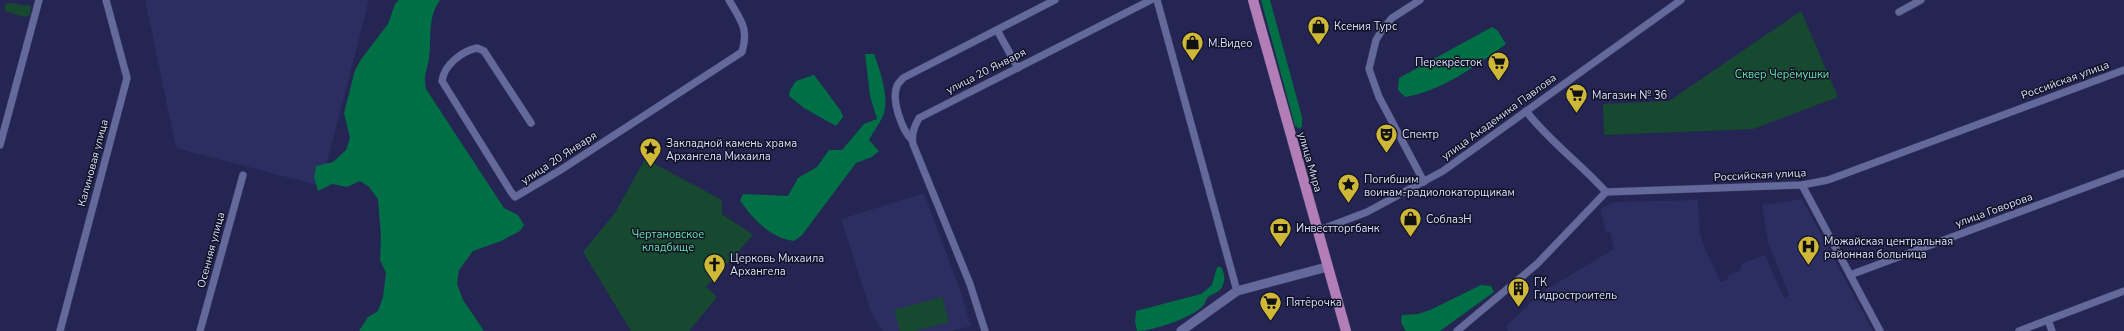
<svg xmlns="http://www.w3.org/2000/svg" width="2124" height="331" font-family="'Nunito Sans',sans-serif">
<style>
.built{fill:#2c2d60}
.green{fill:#174931}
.forest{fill:#006f45}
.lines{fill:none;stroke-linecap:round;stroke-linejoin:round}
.minor-casing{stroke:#403f66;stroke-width:8}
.tertiary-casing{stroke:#403f66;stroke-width:10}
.primary-casing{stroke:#403f66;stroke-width:11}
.minor{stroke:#64699b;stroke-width:7}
.tertiary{stroke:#64699b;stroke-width:9}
.primary{stroke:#b37db8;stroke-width:10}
.labels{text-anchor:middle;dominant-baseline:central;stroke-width:3;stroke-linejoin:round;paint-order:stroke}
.poi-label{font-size:11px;fill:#dbdffc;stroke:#101225;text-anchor:start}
.street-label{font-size:11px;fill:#dbdffc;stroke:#101225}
.park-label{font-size:11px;fill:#68e1a4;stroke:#101225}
</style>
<rect width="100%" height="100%" fill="#242552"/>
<!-- built -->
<g class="built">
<polygon points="145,0 369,0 321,186 176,148"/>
<polygon points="924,193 959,287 971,326 952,331 883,331 871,313 841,219"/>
<polygon points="1802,199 1873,331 1508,331 1505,327 1542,292 1614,249 1610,232 1606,232 1600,209 1614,202 1698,200 1700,233 1705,249 1721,282 1728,279 1727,276 1741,270 1741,264 1765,255 1784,298 1789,295 1768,242 1762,205"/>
</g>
<!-- green -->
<g class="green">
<polygon points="10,3 31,6 30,15 24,17 5,11 5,4"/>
<polygon points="1801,11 1838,97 1753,129 1604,135 1603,104 1669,101"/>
<polygon points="645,159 722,200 722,214 753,235 706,287 717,297 689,331 631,331 583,252 615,213"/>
<polygon points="942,297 949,322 915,331 900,331 894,310"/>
</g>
<!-- forest -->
<g class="forest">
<path d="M 399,0 L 440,0 C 427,18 432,38 429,58 C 427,73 423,73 426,89 L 504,208 L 518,215 L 524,225 L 520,231 L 501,241 L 473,251 L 459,270 L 457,284 L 463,300 L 484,331 L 359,331 L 368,317 L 378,311 L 383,297 L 386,273 L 380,260 L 381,237 L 378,199 L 369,187 L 360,181 L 347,187 L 332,184 L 318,191 L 314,177 L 316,166 L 333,162 L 346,150 L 350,138 L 344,113 L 355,70 L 362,58 L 388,24 L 395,4 Z"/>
<polygon points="1261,0 1270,0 1302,117 1302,126 1300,129 1295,126"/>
<path d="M 1492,27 L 1498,31 L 1506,44 C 1476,66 1442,91 1405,97 L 1398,90 L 1399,78 Z"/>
<path d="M 865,54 L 874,54 C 880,70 891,102 882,118 C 878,126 873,132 869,140 L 879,151 L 872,157 L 856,163 L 802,235 L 794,241 C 772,239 751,218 740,200 L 743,194 L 788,196 L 798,178 L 817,167 L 829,150 L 842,150 L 864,124 L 877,119 L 870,96 Z"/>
<polygon points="814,75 841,111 843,117 836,126 804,108 789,96 790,90 796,81"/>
<path d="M 1217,267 L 1221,267 C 1225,273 1226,283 1220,290 C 1217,293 1211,294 1207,298 C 1205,301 1205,304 1203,306 C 1191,318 1153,331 1137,331 L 1135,322 L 1136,311 L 1201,294 L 1212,285 Z"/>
<path d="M 1481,285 L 1491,286 L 1494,292 L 1440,331 L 1406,331 C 1402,325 1400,322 1402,315 L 1418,314 L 1430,310 Z"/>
</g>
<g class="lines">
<defs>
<g id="minor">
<polyline points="1157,0 1237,291"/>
<polyline points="1420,0 1392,18 1382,30 1376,40 1369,69 1379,97 1424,182"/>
<polyline points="1899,12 1921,0"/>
<polyline points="997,30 1018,68"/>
<path d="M 1526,111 C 1550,142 1580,163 1606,192"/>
<path d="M 531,123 L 484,51 L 477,48 C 462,51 444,65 442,81 L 511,192 L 515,197 L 559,171 L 742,52 C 749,28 741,21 729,0"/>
<path d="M 912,140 C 902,130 891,100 897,86 C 898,83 901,81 903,78 L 1055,0"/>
<polyline points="0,145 39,0"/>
<polyline points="1802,185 1880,331"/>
<polyline points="1317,231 1367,212 1443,171 1681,0"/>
<polyline points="1850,275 2124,173"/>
<polyline points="2048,320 2052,331"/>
<polyline points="60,331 127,78 106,0"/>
<polyline points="200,331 243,175"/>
<path d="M 985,331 L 970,284 L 913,144 C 911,136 915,125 919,118 L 1151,0"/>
<polyline points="1457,331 1537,264 1606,192 1802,185 1828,180 2124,70"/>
<polyline points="2019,331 2124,291"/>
</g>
<polyline id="tertiary" points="1181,331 1237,291 1327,267"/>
<polyline id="primary" points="1253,0 1346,331"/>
</defs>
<!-- minor casing -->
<use href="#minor" class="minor-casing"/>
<!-- tertiary casing -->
<use href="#tertiary" class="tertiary-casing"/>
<!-- primary casing -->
<use href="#primary" class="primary-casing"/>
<!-- minor -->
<use href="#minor" class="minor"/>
<!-- tertiary -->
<use href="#tertiary" class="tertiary"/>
<!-- primary -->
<use href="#primary" class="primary"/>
</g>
<!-- icons -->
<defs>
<symbol id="shop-pin" viewBox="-11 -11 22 30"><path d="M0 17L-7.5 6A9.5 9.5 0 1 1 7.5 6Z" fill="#cfb837" stroke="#101225"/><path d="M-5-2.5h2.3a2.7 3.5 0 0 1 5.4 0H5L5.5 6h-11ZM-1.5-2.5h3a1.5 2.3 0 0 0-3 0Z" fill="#111"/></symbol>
<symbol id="supermarket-pin" viewBox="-11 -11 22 30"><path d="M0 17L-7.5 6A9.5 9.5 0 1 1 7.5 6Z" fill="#cfb837" stroke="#101225"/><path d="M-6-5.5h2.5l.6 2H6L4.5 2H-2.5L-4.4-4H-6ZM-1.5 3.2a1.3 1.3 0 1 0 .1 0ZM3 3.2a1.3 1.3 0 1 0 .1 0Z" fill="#111"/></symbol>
<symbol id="theatre-pin" viewBox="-11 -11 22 30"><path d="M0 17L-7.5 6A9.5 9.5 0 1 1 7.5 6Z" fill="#cfb837" stroke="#101225"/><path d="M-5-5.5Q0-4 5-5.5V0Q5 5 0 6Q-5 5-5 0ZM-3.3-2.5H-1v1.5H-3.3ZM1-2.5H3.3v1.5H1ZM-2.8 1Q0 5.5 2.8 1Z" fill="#111"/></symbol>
<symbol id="sight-pin" viewBox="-11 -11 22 30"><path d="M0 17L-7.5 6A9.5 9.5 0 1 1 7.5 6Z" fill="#cfb837" stroke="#101225"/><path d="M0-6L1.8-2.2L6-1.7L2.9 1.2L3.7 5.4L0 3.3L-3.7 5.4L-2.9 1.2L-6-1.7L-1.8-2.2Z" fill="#111"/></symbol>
<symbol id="bank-pin" viewBox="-11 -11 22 30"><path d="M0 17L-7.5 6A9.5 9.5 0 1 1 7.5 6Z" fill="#cfb837" stroke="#101225"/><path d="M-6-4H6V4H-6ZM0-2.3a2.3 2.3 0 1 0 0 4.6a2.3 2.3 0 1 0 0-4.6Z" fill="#111"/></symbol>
<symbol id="hospital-pin" viewBox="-11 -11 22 30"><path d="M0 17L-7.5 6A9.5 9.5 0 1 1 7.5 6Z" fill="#cfb837" stroke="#101225"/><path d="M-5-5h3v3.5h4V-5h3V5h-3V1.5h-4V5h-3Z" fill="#111"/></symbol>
<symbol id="church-pin" viewBox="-11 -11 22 30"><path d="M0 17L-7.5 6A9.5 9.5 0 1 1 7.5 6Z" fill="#cfb837" stroke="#101225"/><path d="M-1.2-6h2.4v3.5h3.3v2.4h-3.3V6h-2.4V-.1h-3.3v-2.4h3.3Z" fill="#111"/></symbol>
<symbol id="building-pin" viewBox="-11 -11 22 30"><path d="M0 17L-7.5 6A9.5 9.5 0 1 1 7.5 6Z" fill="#cfb837" stroke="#101225"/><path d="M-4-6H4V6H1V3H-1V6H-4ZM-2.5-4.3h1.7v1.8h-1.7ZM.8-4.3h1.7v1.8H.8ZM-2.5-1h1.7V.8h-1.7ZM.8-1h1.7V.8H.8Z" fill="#111"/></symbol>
</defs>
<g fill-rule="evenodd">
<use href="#shop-pin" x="1306" y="14" width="25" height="34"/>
<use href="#shop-pin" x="1180" y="30" width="25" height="34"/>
<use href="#supermarket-pin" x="1486" y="50" width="25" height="34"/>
<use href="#supermarket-pin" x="1564" y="82" width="25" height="34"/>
<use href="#theatre-pin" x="1374" y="122" width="25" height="34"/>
<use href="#sight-pin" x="638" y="136" width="25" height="34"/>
<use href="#sight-pin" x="1336" y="172" width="25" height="34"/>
<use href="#shop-pin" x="1398" y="206" width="25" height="34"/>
<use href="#bank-pin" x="1268" y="216" width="25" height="34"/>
<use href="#hospital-pin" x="1796" y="234" width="25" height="34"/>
<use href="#church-pin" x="702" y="252" width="25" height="34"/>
<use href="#building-pin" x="1506" y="276" width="25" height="34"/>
<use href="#supermarket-pin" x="1258" y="290" width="25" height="34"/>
</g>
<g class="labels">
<!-- poi labels -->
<g class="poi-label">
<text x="1334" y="26">Ксения Турс</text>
<text x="1208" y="43">М.Видео</text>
<text x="1482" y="62" text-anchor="end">Перекрёсток</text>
<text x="1592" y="95">Магазин № 36</text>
<text x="1402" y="134">Спектр</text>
<text x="666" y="143">Закладной камень храма<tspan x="666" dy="13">Архангела Михаила</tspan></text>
<text x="1364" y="179">Погибшим<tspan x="1364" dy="13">воинам-радиолокаторщикам</tspan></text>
<text x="1426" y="219">СоблазН</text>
<text x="1296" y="228">Инвестторгбанк</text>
<text x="1824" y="241">Можайская центральная<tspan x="1824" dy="13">районная больница</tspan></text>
<text x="730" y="258">Церковь Михаила<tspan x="730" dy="13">Архангела</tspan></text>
<text x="1534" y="282">ГК<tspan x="1534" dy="13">Гидростроитель</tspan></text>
<text x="1286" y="302">Пятёрочка</text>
</g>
<!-- street labels -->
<g class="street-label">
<text transform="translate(986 71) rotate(-27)">улица 20 Января</text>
<text transform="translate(2065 80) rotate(-20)">Российская улица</text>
<text transform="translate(1499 117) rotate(-36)">улица Академика Павлова</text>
<text transform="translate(559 158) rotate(-33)">улица 20 Января</text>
<text transform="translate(1310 162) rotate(74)">улица Мира</text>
<text transform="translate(93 163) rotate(-75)">Калиновая улица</text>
<text transform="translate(1760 175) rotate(-3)">Российская улица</text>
<text transform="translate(1994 210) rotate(-20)">улица Говорова</text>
<text transform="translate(211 250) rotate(-75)">Осенняя улица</text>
</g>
<!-- park labels -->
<g class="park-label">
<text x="1782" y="74">Сквер Черёмушки</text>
<text x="668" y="234">Чертановское<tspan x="668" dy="13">кладбище</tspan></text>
</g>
</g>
</svg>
